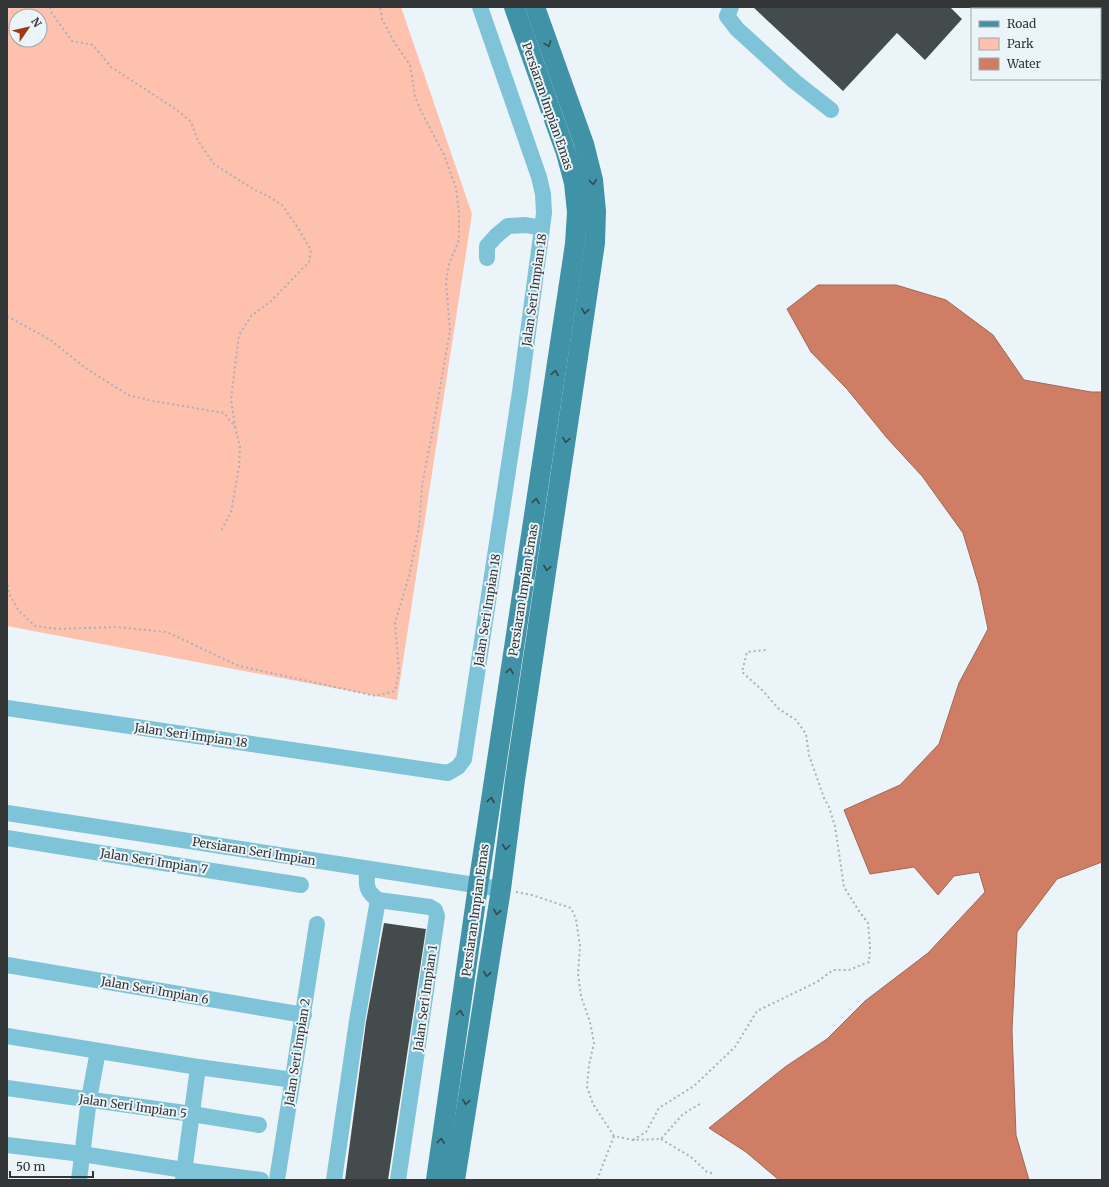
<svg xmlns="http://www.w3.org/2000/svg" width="1109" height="1187" font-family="Merriweather,serif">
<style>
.green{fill:#fdc1ae;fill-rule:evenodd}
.water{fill:#cf7e65;stroke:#a06857}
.building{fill:#434b4d}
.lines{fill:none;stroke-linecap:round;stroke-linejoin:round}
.path{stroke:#aab1b4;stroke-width:2;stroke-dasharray:2 3;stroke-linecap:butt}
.minor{stroke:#7ec3d7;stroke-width:16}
.major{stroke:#4092a7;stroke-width:20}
.oneway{stroke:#35484d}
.labels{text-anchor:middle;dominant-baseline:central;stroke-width:4;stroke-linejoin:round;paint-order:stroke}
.street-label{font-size:12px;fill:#323637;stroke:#ebf4f8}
</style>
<rect width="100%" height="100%" fill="#ebf4f8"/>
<!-- green -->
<path class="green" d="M 7,7 L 401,7 L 472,214 L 397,700 L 7,626 ZM 16,16 L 40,16 L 40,40 L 16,40 Z"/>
<!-- water -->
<polygon class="water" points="818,285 896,285 946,300 993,335 1024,380 1091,392 1102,392 1102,862 1057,879 1017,932 1012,1030 1016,1135 1029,1180 779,1180 746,1152 709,1128 785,1067 827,1039 865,1001 928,953 985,892 979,872 954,876 938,895 914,867 870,874 844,810 900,785 939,744 959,683 988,629 979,586 963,533 922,476 887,438 847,389 811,352 787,309"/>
<!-- building -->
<g class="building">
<polygon points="753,7 950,7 962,19 925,60 897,33 843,91"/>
<polygon points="384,923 426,929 388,1180 345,1180 366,1022"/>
</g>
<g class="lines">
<!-- path -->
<g class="path">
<polyline points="50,7 51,12 72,41 93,45 111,67 177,110 191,122 198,141 214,164 253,189 268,196 282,205 298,228 311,250 309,262 271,301 251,316 239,335 231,399 235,427"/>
<polyline points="7,316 52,341 84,367 128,395 153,401 224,413 235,427 240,446 239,467 231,512 221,531"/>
<polyline points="7,580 9,594 19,611 35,626 57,629 117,627 167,632 239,666 376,696 395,691 399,671 395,623 409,576 419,528 422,485 431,439 450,331 446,282 449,264 459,240 459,212 456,188 444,155 420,109 415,96 410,65 394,42 382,19 380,7"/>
<polyline points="516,892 532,895 571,908 576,919 580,946 578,974 581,996 590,1022 594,1043 589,1065 587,1087 593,1104 614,1136 633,1140 661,1139 683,1114 700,1104"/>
<polyline points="661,1139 691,1157 707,1172 715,1174"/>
<polyline points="633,1140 646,1132 659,1108 694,1086 735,1047 757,1011 817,982 833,970 849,970 869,962 870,947 868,923 859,911 844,887 835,826 829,807 824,798 809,755 806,734 796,720 779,709 762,690 742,672 747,652 766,650"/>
<polyline points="597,1180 614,1136"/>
</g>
<!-- minor -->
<g class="minor">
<polyline points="731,7 727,16 737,29 794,81 831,110"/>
<polyline points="487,258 487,246 496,236 508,226 526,225 542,228"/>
<polyline points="7,708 448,773 458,767 464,759 520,392 544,213 543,194 539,177 480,7"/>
<polyline points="7,813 501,889"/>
<polyline points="7,838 301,885"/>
<path d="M 367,869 C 367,884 364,890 378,900 L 430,907 L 435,910 L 437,916 L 398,1180"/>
<polyline points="7,965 304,1015"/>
<polyline points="7,1036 198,1067 293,1080"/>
<polyline points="7,1088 192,1114 259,1125"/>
<polyline points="7,1145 82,1154 184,1170 261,1180"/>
<polyline points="79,1180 89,1099 98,1051"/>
<polyline points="183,1180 198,1067"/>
<polyline points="277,1180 317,924"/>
<polyline points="334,1180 357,1021 378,900"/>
</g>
<!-- major -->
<g class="major">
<polyline points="436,1180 478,886 575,244 577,212 574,183 566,153 514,7"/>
<polyline points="455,1180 501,889 515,780 595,243 596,211 593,180 584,144 535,7"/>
</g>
</g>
<!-- one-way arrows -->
<defs><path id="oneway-chevron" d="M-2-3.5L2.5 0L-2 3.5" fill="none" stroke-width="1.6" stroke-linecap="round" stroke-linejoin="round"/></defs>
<g class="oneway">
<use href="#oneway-chevron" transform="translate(548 44) rotate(70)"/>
<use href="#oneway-chevron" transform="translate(593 182) rotate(82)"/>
<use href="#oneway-chevron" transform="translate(585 311) rotate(99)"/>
<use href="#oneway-chevron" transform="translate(555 373) rotate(-81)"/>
<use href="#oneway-chevron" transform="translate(566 440) rotate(99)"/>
<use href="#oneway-chevron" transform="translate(536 501) rotate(-81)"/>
<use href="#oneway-chevron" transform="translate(547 568) rotate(99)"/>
<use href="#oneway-chevron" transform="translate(510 671) rotate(-81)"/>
<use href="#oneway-chevron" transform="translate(491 800) rotate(-81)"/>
<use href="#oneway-chevron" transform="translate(506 847) rotate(97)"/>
<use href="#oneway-chevron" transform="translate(497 912) rotate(100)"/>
<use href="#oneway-chevron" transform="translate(487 974) rotate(99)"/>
<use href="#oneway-chevron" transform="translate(460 1013) rotate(-82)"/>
<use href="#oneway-chevron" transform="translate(466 1102) rotate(99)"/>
<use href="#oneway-chevron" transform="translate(441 1141) rotate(-82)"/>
</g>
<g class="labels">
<!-- street labels -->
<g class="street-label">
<text transform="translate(548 106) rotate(71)">Persiaran Impian Emas</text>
<text transform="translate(534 290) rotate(-82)">Jalan Seri Impian 18</text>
<text transform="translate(523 590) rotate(-81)">Persiaran Impian Emas</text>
<text transform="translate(487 610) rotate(-81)">Jalan Seri Impian 18</text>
<text transform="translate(191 735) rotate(8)">Jalan Seri Impian 18</text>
<text transform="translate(254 851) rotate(9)">Persiaran Seri Impian</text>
<text transform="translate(154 861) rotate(9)">Jalan Seri Impian 7</text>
<text transform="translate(475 910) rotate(-82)">Persiaran Impian Emas</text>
<text transform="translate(155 990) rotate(10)">Jalan Seri Impian 6</text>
<text transform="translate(425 998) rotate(-82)">Jalan Seri Impian 1</text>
<text transform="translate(297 1052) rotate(-81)">Jalan Seri Impian 2</text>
<text transform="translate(133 1106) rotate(8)">Jalan Seri Impian 5</text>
</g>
</g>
<!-- border -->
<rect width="1109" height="1187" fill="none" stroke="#323637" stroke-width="16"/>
<!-- legend -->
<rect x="971" y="8" width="130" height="72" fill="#ebf4f8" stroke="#a1a8ab"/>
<rect x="979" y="21" width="20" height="6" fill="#4092a7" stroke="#a1a8ab"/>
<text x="1007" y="28" font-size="12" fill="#323637">Road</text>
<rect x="979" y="38" width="20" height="12" fill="#fdc1ae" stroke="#a1a8ab"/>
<text x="1007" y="48" font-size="12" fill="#323637">Park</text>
<rect x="979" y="58" width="20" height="12" fill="#cf7e65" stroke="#a1a8ab"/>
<text x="1007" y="68" font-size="12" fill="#323637">Water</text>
<!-- north arrow -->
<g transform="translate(28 28) rotate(56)"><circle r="19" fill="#ebf4f8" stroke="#a1a8ab"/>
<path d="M0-3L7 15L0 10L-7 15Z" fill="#9f3915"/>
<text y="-6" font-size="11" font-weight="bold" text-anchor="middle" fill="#323637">N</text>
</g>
<!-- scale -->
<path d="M10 1171v6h83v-6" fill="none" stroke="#323637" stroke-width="2"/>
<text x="16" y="1171" font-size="12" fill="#323637" stroke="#ebf4f8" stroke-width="3" paint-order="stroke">50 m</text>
</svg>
